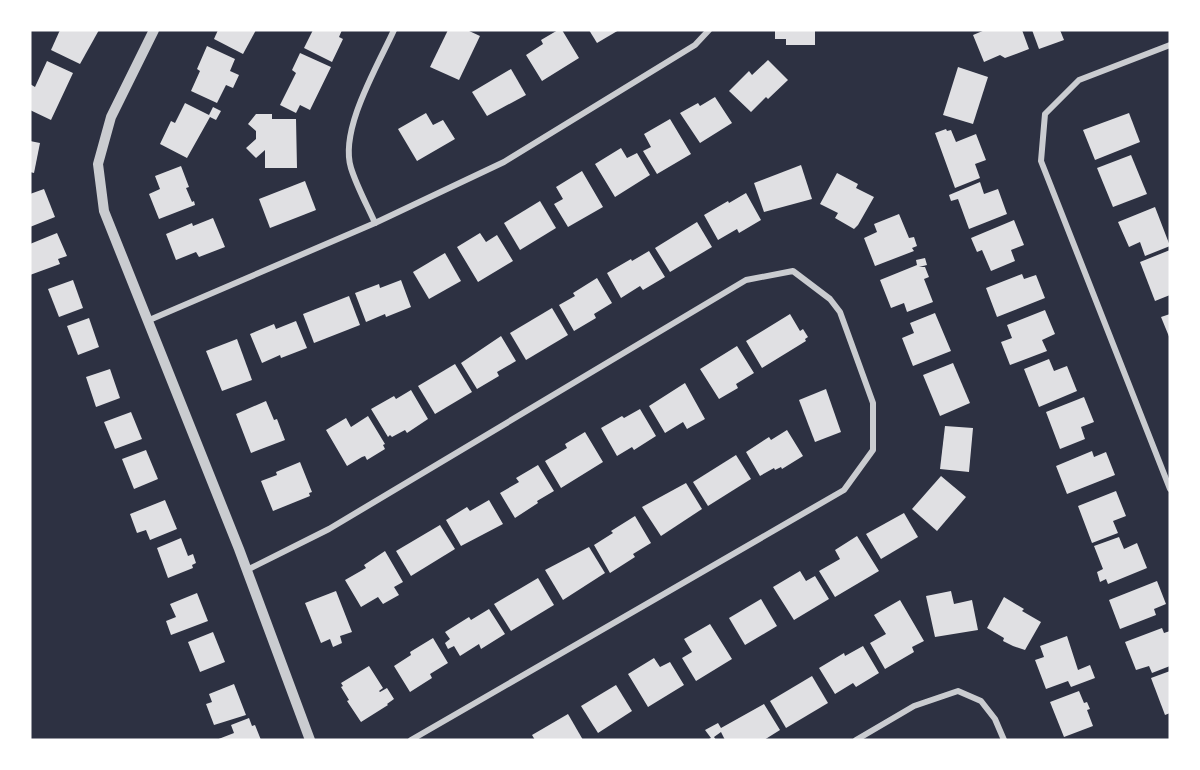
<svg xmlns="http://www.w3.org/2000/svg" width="1200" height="770" font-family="'Crimson Pro',serif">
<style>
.building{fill:#e0e0e3}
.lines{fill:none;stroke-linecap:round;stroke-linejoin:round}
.minor{stroke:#caccd0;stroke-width:6}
.tertiary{stroke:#caccd0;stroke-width:10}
</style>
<rect width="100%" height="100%" fill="#2d3142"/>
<!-- building -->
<g class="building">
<polygon points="60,30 99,30 80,64 51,50"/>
<polygon points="218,30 256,30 243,54 214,39"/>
<polygon points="313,30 342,30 339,37 343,39 332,62 304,48"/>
<polygon points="448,30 467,30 480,36 459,80 430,67"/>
<polygon points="558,30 562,30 579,58 542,81 526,55 543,44 541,40"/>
<polygon points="589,30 619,30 597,43"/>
<polygon points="775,30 815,30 815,45 786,45 786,39 775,39"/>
<polygon points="985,30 1022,30 1029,49 1005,58 1000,55 984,62 973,35"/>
<polygon points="1032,30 1060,30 1064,40 1039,49"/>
<polygon points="207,46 235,59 230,71 239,75 233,88 226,85 217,103 191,91 200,71 197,69"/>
<polygon points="300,53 331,67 310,110 300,105 296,113 280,105 296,73 292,70"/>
<polygon points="768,60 788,80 768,99 766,97 751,112 729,91 749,71 752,75"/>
<polygon points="47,61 73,73 51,120 30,110 30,84 35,87"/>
<polygon points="958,67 988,77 973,124 943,115"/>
<polygon points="511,69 526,95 487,116 472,92"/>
<polygon points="715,97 732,123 700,143 680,113 698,103 700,106"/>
<polygon points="185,103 209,115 213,107 221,111 216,120 210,117 187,158 160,144 171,121 175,123"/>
<polygon points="426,113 433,125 443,120 455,139 417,161 398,129"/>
<polygon points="1129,113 1140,142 1095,160 1083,130"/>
<polygon points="256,114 272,114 272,119 296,119 297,168 265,168 265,150 256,158 246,148 256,139 256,131 248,124"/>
<polygon points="670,119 691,154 657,174 643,151 651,147 644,134"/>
<polygon points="946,129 947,131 951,130 956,142 976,134 986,160 975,164 980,178 955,188 935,133"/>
<polygon points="30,141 40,143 34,173 30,172"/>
<polygon points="621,148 627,158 637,153 650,175 615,197 595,164"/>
<polygon points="1131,155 1147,194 1113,207 1097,168"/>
<polygon points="801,165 812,199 764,212 754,183"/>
<polygon points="181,166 189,187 186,188 192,202 194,201 195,205 159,219 149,194 160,189 155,176"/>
<polygon points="582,171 603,207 568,227 554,204 563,199 556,187"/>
<polygon points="837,173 858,184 856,188 874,197 858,225 854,229 835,218 838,213 820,204"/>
<polygon points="305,181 316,210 270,228 259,199"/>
<polygon points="980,182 984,194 998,189 1007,214 969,229 958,199 951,201 949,195"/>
<polygon points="44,189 55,217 30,227 30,194"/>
<polygon points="746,193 761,220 739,233 737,229 718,240 704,215 728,201 729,203"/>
<polygon points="540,201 556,228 520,250 504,223"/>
<polygon points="1155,207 1170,246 1145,256 1140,242 1129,247 1118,222"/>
<polygon points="899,214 909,238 914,237 917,246 912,248 914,251 875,266 864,238 877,232 874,224"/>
<polygon points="213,218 225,247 199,257 196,252 176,260 166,234 192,223 193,226"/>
<polygon points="1014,220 1024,245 1011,250 1015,261 991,271 982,250 977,252 971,238"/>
<polygon points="697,222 712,247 670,272 655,248"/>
<polygon points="57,233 67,256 58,259 60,264 30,275 30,244"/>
<polygon points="480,233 486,242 497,235 513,261 478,282 457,247"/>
<polygon points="1170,250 1170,295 1155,301 1140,262"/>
<polygon points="649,251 665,277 643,290 640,286 621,298 607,273 631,259 632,261"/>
<polygon points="445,253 461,281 429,299 413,272"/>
<polygon points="925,258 927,265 919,267 925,267 929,277 924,279 933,302 907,312 904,303 891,308 880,280 917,265 916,260"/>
<polygon points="1022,274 1024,279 1036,275 1045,298 997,317 986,288"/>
<polygon points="597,278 612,303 594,314 596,318 574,331 559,305 575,296 573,293"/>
<polygon points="73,280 83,308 59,317 48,289"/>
<polygon points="401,280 411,307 386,317 385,314 366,322 355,293 379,284 380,288"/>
<polygon points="349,296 360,325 314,343 303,314"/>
<polygon points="552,308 568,335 526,360 510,333"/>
<polygon points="1045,310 1055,334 1042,340 1047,351 1010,365 1001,342 1012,338 1007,325"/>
<polygon points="935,313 951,351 913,366 902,338 914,333 910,323"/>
<polygon points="790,314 800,331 803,329 808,337 805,339 806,341 762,368 746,341"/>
<polygon points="1170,314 1170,339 1161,317"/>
<polygon points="89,318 99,347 78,355 67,326"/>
<polygon points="296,321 307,348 281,358 280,355 262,363 250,334 274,324 276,329"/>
<polygon points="501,336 516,361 497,372 499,376 477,389 461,363"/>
<polygon points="237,339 252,380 222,391 206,351"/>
<polygon points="737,346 754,373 736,384 738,388 719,399 700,369"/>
<polygon points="1049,359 1054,371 1067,366 1077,391 1039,407 1024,369"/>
<polygon points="953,363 970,403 940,416 923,375"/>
<polygon points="455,364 472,392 435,414 418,386"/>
<polygon points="110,369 120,398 96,407 86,377"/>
<polygon points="685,383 705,419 687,429 683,422 665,433 649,406"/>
<polygon points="826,389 841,432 815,442 799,400"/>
<polygon points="411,390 428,419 407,433 405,430 392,437 390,435 388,437 371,409 394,396 396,399"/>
<polygon points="1084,397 1094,422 1081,427 1085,439 1060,449 1046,412"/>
<polygon points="266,401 274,420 277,419 285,440 251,453 236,414"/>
<polygon points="640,409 656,436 634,450 632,447 617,456 601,428 622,416 624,418"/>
<polygon points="131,412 142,439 115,449 104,422"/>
<polygon points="368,416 385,444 383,445 385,449 367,460 365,456 362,457 347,466 326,430 346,418 351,427"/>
<polygon points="945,426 973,428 969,472 940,469"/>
<polygon points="787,430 803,456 782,469 781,467 775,470 774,468 760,476 746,452 769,437 771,440"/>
<polygon points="585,432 603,462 561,488 545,461 567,448 565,444"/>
<polygon points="146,450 158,479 134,489 122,459"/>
<polygon points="1092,451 1094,457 1106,452 1115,475 1067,494 1056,466"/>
<polygon points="736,455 751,479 708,506 693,482"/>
<polygon points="300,462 312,492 309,493 310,496 273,511 261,481 277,475 276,472"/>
<polygon points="538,465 554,491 537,501 538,503 515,518 500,493 519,482 516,478"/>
<polygon points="941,476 966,497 937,531 912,509"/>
<polygon points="686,483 702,509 661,536 642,507"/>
<polygon points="1116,491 1126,516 1113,521 1118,533 1092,543 1078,506"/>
<polygon points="165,500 177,529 150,540 146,530 137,533 130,514"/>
<polygon points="489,500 503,524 461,546 446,520 467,507 470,511"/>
<polygon points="904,513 918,537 881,559 866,534"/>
<polygon points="635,516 651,543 633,554 635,557 610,573 594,545 613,533 611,531"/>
<polygon points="440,525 455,549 411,576 396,551"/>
<polygon points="857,536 879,571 835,597 819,571 840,559 835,550"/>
<polygon points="1119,537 1124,549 1137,543 1147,568 1108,584 1106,579 1100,582 1097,572 1103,569 1094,546"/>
<polygon points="181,538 188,556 193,554 196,563 192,565 193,568 168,578 157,548"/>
<polygon points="589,547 605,573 563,600 545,570"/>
<polygon points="385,551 403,582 394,587 399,595 383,604 378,597 361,607 345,580 366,568 364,565"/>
<polygon points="800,571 806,581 815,576 829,599 794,620 773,587"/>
<polygon points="538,578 554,605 511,631 494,604"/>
<polygon points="1157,581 1166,604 1154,609 1156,615 1120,629 1109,600"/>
<polygon points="336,591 352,632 340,636 342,643 333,647 330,639 321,643 305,603"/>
<polygon points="951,591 954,604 972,600 978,630 935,637 926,596"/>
<polygon points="197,593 208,621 171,635 166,621 176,617 170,604"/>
<polygon points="1004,597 1024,609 1022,611 1041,622 1025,650 1013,646 1003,641 1004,638 987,628"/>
<polygon points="761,599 777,626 745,645 729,618"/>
<polygon points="900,600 924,641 912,647 914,652 885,669 870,643 886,634 874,615"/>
<polygon points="489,609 505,634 481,649 479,644 460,656 454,646 448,649 445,643 450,639 445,632 469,617 471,620"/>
<polygon points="710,624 732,659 696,681 682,658 692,652 684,639"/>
<polygon points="1162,628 1164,633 1170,631 1170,666 1152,673 1149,666 1136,670 1125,642"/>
<polygon points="213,632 225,662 200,672 188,642"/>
<polygon points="1067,636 1078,670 1090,665 1095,678 1071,687 1068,681 1046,689 1035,660 1044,657 1040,646"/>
<polygon points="433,638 448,663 430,674 432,678 410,692 394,666 411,655 410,652"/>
<polygon points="863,646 879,673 856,687 853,683 835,694 819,668 844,653 845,656"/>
<polygon points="654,658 660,667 670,662 684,685 648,707 628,674"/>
<polygon points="369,666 383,688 379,691 380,692 387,688 394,699 387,704 388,705 361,722 347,701 349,700 341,687 343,686 341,683"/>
<polygon points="1170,671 1170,713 1165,715 1151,678"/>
<polygon points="812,676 828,703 786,728 770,701"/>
<polygon points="234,684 246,715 214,725 206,704 212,702 209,694"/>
<polygon points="616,685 632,711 598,733 581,706"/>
<polygon points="1079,691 1084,703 1087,702 1090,709 1087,710 1093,726 1064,737 1050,702"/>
<polygon points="764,704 780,730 764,740 725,740 721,732 714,737 716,740 707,740 711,738 705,730 718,723 721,728"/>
<polygon points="568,714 583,740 535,740 532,735"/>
<polygon points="249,718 252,726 255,725 261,740 216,740 234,733 231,725"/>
</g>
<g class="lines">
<!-- minor -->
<g class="minor">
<polyline points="1170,45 1079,80 1045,114 1041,161 1170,489"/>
<path d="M 375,223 C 367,205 357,187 351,168 C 339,130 378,65 394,30"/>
<polyline points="147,321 375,223 504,162 695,45 709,30"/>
<polyline points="247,570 329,529 746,280 793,271 830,299 840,312 873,403 873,450 844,490 411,740"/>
<polyline points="856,740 914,706 958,691 981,701 995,719 1004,740"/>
</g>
<!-- tertiary -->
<polyline class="tertiary" points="154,30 111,117 98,164 104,211 239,549 310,740"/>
</g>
<!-- border -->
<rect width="1200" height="770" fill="none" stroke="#ffffff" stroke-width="63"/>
</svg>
